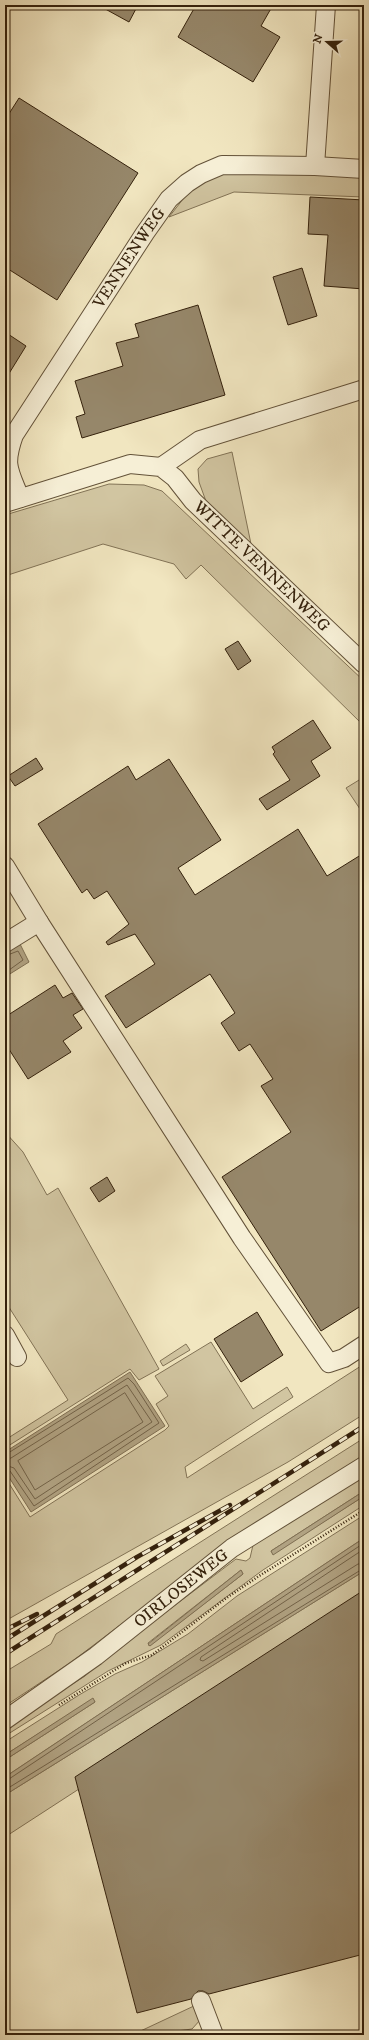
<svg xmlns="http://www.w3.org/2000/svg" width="369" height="2040" font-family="'IM FELL DW Pica',serif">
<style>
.green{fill:#d1c5a1;stroke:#827356;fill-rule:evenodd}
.water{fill:#b1a383;stroke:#7f6f53}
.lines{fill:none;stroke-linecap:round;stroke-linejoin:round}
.shore{stroke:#726248;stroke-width:1}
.building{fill:#96876a;stroke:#34210c}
.minor-casing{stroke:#635239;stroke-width:20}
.path{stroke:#34210c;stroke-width:2.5;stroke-dasharray:1 2;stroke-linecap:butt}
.minor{stroke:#f6efd6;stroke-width:18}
.rail-casing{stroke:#34210c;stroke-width:4.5}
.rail{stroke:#f6efd6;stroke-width:3;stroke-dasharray:9;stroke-linecap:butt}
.labels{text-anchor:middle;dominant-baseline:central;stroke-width:3;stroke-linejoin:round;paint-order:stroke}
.street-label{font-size:17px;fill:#34210c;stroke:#f6efd6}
</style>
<rect width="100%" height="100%" fill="#f1e6c0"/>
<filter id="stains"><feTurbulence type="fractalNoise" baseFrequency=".005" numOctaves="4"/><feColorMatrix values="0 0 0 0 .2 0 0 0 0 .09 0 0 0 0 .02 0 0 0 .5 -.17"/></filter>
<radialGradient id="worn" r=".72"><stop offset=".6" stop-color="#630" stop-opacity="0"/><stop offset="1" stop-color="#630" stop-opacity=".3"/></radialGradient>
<!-- green -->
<g class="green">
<polygon points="219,173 364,174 364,197 234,192 169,217 187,194"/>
<polygon points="232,452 251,544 207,504 199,482 198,469 207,459"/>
<polygon points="109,484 144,485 162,491 364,681 364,726 201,565 186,579 174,564 103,544 5,576 5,515"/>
<polygon points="364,777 364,815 346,788"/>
<polygon points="5,1132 23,1152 47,1195 58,1188 159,1369 139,1380 130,1369 5,1448 5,1440 68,1400 5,1301"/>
<polygon points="211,1342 253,1409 287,1387 293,1397 185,1467 187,1478 364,1364 364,1414 288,1462 5,1621 5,1477 30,1517 165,1430 169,1426 156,1404 168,1396 155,1376"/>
<polygon points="186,1344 190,1350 163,1366 160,1361"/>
<polygon points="364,1438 364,1455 239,1535 70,1663 5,1706 5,1672 51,1644 56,1634"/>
<path d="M 364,1473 L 364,1491 L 271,1551 L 273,1554 L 364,1496 L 364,1505 L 263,1570 L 161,1645 L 108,1671 L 5,1736 L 5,1727 L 85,1676 L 104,1659 L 236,1559 L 246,1561 L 250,1558 L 253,1545 ZM 241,1570 L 243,1574 L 149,1646 L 148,1643 Z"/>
<polygon points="364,1515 364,1538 5,1777 5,1760 95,1702 93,1699 5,1755 5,1742 79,1695 115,1674 142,1662 188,1634 237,1596"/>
<polygon points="364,1571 364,1604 5,1837 5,1795"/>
<polygon points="196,2005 201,2019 192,2029 177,2031 168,2035 132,2035"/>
</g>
<!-- water -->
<g class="water">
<polygon points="20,944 29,962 5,977 5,953"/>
<polygon points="130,1372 165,1426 31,1512 5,1471 5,1452"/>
<polygon points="364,1491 364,1496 273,1555 271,1551"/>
<polygon points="364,1538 364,1571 5,1795 5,1777"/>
<polygon points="241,1570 243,1574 150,1646 148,1644"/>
<polygon points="93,1698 95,1702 5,1760 5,1755"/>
</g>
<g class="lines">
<!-- shore -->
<g class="shore">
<polyline points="5,956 18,951 23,960 5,973"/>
<polygon points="125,1393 143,1422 35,1490 18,1461"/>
<polyline points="5,1455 128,1378 134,1384 159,1423 34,1506 10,1471 5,1470"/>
<polyline points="5,1460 11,1458 127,1385 152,1422 35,1499 14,1468 5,1465"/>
<polyline points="364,1549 201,1657 200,1660 203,1661 358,1564 364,1563"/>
<polyline points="5,1780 9,1779 364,1543"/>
<polyline points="5,1790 364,1568"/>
</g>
</g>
<!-- building -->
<g class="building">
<polygon points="98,5 138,5 129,22"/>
<polygon points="196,5 273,5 261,26 280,37 253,82 178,37"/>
<polygon points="19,98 138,173 57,300 5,267 5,120"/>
<polygon points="310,197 364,200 364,289 324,286 328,235 308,234"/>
<polygon points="302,268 317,316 288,325 273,277"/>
<polygon points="198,305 225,395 82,438 76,417 85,414 75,381 123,366 116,343 139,337 135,324"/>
<polygon points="5,332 26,346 5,380"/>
<polygon points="238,641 251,661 238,670 225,649"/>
<polygon points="313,720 331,748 311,761 320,776 267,810 259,799 290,780 273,754 275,752 272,747"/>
<polygon points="36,758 43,769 15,786 8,776"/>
<polygon points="169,759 221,840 178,868 195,895 298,829 327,876 364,853 364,1304 321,1331 222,1177 291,1132 261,1086 273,1079 250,1044 239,1051 221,1023 235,1013 210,974 126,1028 105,996 155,964 135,934 108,945 106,942 129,924 107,891 94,899 87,889 82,893 38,824 128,766 136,780"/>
<polygon points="55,985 63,998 72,993 83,1009 73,1015 82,1028 63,1041 71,1052 28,1079 5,1043 5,1017"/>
<polygon points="107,1177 115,1191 99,1202 90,1188"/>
<polygon points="257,1312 283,1355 241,1382 214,1339"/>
<polygon points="364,1590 364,1954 209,1994 203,1991 198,1991 191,1999 137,2013 75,1777"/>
</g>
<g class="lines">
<defs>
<g id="minor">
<polyline points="315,166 326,5"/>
<polyline points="161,467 200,440 364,389"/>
<path id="s1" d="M 20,498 C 9,470 3,466 14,435 L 145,233 L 169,199 L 187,183 L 201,174 L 222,165 L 315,166 L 364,169"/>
<path id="s2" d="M 5,503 L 130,464 L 161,467 L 175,478 L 193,501 L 364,664"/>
<polyline points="5,866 39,922 242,1238 329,1363 344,1358 364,1345"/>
<polyline points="5,943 39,922"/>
<polyline points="5,1335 17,1357"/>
<path id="s3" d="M 5,1720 L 96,1656 L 232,1548 L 364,1466"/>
<polyline points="201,2001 214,2035"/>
</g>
</defs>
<!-- minor casing -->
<use href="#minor" class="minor-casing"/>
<!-- path -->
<polyline class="path" points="59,1705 126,1663 152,1655 225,1599 259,1576 364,1510"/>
<!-- minor -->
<use href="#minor" class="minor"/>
<defs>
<g id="rail">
<polyline points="5,1630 37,1614"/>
<polyline points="5,1640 137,1557 230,1505"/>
<polyline points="5,1654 364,1426"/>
</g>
</defs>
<!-- rail casing -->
<use href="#rail" class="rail-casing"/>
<!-- rail -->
<use href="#rail" class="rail"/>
</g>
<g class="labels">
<!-- street labels -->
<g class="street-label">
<text stroke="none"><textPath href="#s1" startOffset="277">VENNENWEG</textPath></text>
<text stroke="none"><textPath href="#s2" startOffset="304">WITTE VENNENWEG</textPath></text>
<text stroke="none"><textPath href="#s3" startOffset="220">OIRLOSEWEG</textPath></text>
</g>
</g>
<!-- margin -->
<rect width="369" height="2040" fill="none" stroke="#f1e6c0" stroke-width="20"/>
<rect x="6" y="6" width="357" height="2028" fill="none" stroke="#34210c" stroke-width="2"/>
<rect x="10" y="10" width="349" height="2020" fill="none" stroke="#34210c"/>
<!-- north arrow -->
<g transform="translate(327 42) rotate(290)" stroke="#f6efd6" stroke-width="3" paint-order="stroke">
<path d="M0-3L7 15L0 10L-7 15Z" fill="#34210c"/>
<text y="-6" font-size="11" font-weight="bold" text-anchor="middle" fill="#34210c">N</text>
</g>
<rect width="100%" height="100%" filter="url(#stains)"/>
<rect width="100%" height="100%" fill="url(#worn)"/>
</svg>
